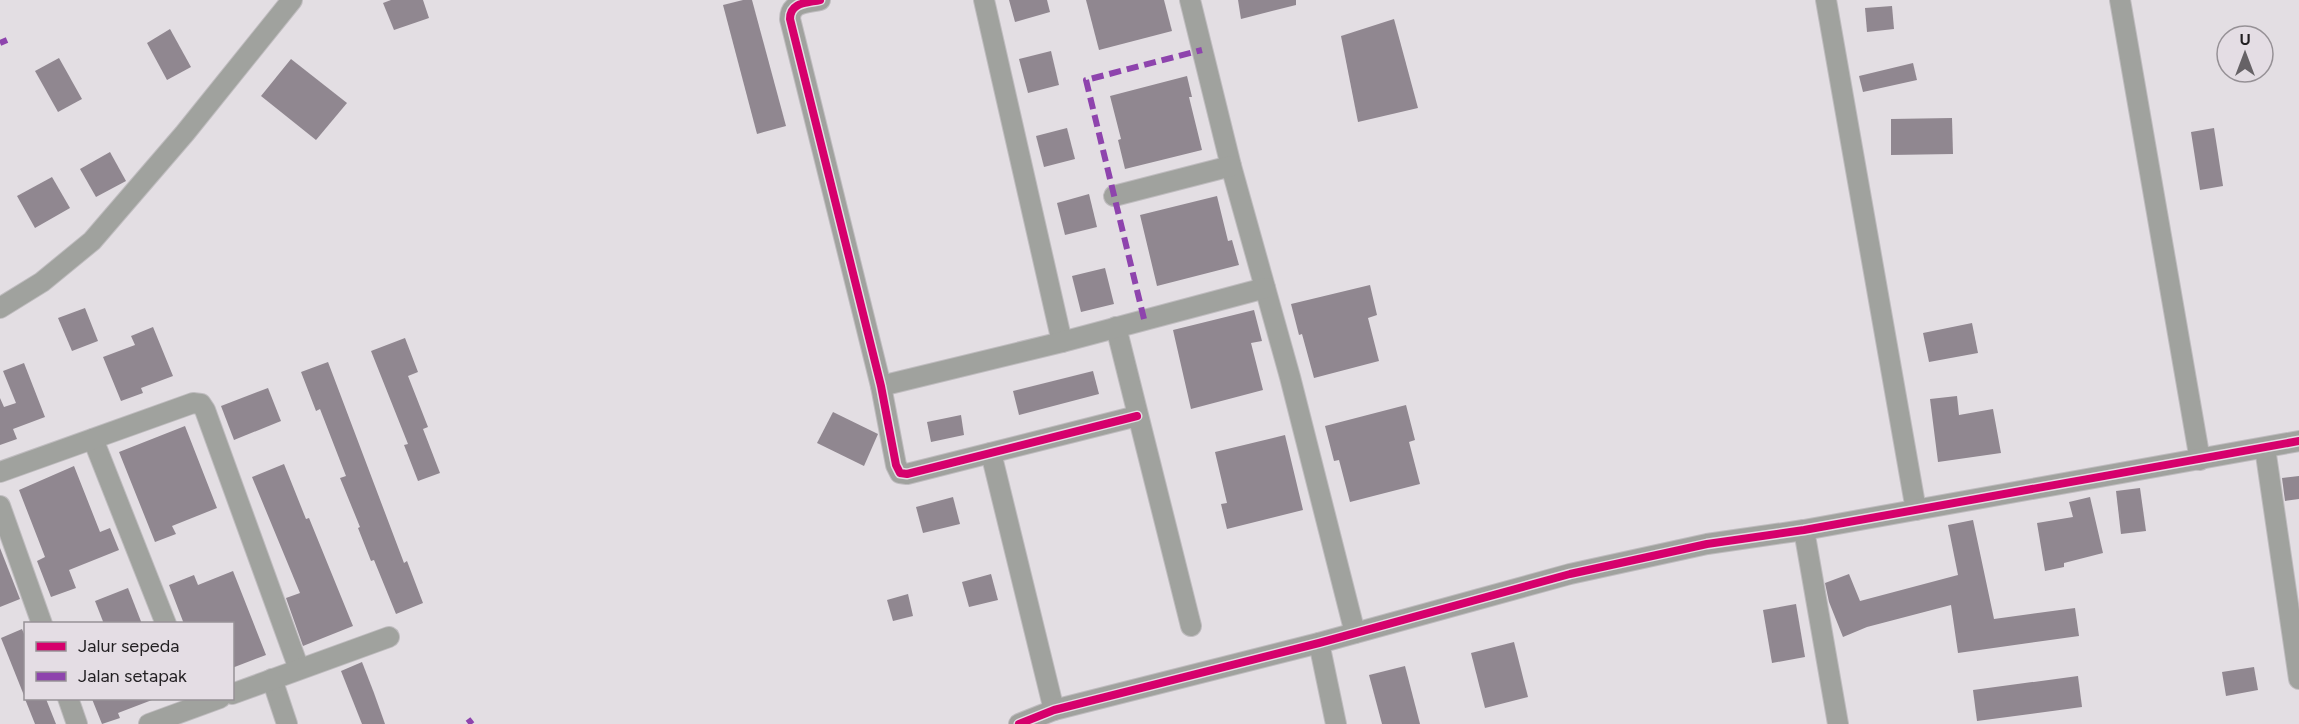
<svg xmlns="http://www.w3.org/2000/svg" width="2299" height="724" font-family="Figtree,sans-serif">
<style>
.building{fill:#908790}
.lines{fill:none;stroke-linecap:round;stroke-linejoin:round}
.minor-casing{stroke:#bfbcbf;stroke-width:22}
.minor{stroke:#a0a29e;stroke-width:20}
.quiet{stroke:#8e44ad;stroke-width:6;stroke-dasharray:12 6;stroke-linecap:butt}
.cycleway-casing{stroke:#e4dde4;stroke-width:11}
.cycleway{stroke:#d6006c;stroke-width:8}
</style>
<rect width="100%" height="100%" fill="#e3dee3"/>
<!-- building -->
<g class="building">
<polygon points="391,0 423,0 429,18 394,30 383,3"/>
<polygon points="743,0 752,0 786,126 757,134 723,5"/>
<polygon points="1009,0 1047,0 1050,12 1015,22"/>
<polygon points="1086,0 1164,0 1172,31 1099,50"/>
<polygon points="1238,0 1296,0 1296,5 1241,19"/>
<polygon points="1892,6 1894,29 1867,32 1865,8"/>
<polygon points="1394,19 1418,108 1358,122 1341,36"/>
<polygon points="170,29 191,67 167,80 147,43"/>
<polygon points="1051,51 1059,85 1028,93 1019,59"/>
<polygon points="59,58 82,99 58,112 35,71"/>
<polygon points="291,59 347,103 316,140 261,96"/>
<polygon points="1913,63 1917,80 1863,92 1859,76"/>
<polygon points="1187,76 1192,97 1189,97 1202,150 1125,169 1118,140 1121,139 1110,96"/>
<polygon points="1952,118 1953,154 1891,155 1891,119"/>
<polygon points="1067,128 1075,159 1044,167 1036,136"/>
<polygon points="2214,128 2223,186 2200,190 2191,132"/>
<polygon points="110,152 126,181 96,197 80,169"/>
<polygon points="52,177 70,208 35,228 17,196"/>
<polygon points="1089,194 1097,227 1065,235 1057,203"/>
<polygon points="1217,196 1228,241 1232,240 1239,265 1157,286 1140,215"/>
<polygon points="1105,268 1114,304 1081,312 1072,276"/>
<polygon points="1370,285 1377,315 1368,318 1379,361 1314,378 1302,334 1299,335 1291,304"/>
<polygon points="85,308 98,341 72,351 58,318"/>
<polygon points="1254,310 1262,341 1251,343 1263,390 1191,409 1173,330"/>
<polygon points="1972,323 1978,353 1929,362 1923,333"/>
<polygon points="153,327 173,376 141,388 143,393 121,401 103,357 135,345 131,336"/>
<polygon points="405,338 418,372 408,376 428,427 423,429 440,473 418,481 404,445 408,444 371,351"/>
<polygon points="328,362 404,563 407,561 423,603 396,614 374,560 371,561 358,528 360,527 340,478 346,476 320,409 316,411 301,372"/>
<polygon points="24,363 45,417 13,429 17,439 0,445 0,398 4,407 16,403 3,371"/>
<polygon points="1093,371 1099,394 1019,415 1013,391"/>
<polygon points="268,388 281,421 234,440 221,406"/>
<polygon points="1957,396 1959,415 1993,409 2001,453 1938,462 1930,399"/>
<polygon points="1406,405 1415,440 1409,442 1420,484 1350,502 1339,460 1334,461 1325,426"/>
<polygon points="833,412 878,434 864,466 817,443"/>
<polygon points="961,415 964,435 931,442 927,422"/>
<polygon points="185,426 217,508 172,526 176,534 155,542 119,452"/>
<polygon points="1285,435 1303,510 1227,529 1221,504 1227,503 1215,452"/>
<polygon points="284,464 306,519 309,518 353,626 303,646 286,598 300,593 252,477"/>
<polygon points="74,466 100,532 110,528 119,550 69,570 76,588 51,597 37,561 45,557 19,490"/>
<polygon points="2299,476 2299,499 2285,501 2282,478"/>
<polygon points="2140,488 2146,531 2121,534 2116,491"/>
<polygon points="953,497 960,524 923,533 916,507"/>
<polygon points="2090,497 2103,553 2064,563 2064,567 2045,571 2037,523 2073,517 2069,502"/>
<polygon points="1973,520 1994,619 2075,608 2079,636 1958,653 1951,605 1867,627 1843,637 1829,602 1825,583 1849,574 1860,601 1958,575 1948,525"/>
<polygon points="0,548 20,599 0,607"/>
<polygon points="233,571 266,655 232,668 232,624 184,624 169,585 194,575 198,585"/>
<polygon points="991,574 998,600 969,607 962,582"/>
<polygon points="128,588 142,624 104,624 95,601"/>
<polygon points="908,594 913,616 893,621 887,600"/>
<polygon points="1796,604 1805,657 1772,663 1763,610"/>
<polygon points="22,629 26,639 25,698 1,638"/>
<polygon points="1514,642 1528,697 1485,708 1471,653"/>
<polygon points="362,662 374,693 385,724 362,724 341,671"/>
<polygon points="1405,666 1420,724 1382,724 1369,675"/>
<polygon points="2254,667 2258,690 2226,696 2222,672"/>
<polygon points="2078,676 2082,707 1977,721 1973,690"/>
<polygon points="25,699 46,699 56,724 35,724"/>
<polygon points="92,699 151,699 152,700 118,713 120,718 102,724"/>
</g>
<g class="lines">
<defs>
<g id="minor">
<path d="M 820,0 C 807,3 790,2 790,19 L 881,386 L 896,465 L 900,473 L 907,474 L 1137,416"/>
<polyline points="984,0 1062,342"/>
<polyline points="1190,0 1231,166 1290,377 1355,633"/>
<polyline points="1826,0 1916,510"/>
<polyline points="2120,0 2200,460"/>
<polyline points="1114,196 1231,166"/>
<polyline points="0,308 42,282 92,241 185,133 292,0"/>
<polyline points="1116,327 1191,626"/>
<polyline points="881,386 1062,342 1265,288"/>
<polyline points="93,439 166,624"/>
<polyline points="2265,448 2299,679"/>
<polyline points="991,453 1054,710"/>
<polyline points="0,472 193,403 201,404 205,410 299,669"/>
<polyline points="0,506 42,624"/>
<polyline points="1804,530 1838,724"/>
<polyline points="1319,643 1336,724"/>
<polyline points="272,679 287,724"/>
<polyline points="232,694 389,637"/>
<polyline points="68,698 77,724"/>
<polyline points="149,724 220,698"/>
<polyline points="1019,724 1054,710 1319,643 1570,574 1707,544 1804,530 2299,441"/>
</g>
</defs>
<!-- minor casing -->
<use href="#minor" class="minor-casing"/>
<!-- minor -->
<use href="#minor" class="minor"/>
<!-- quiet -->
<g class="quiet">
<polyline points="0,43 7,40"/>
<polyline points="1144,319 1086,80 1202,50"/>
<polyline points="468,719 472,724"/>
</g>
<defs>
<g id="cycleway">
<path d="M 820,0 C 807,3 790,2 790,19 L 881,386 L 896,465 L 900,473 L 907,474 L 1137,416"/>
<polyline points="1019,724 1054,710 1319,643 1570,574 1707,544 1804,530 2299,441"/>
</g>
</defs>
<!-- cycleway casing -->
<use href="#cycleway" class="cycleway-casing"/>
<!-- cycleway -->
<use href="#cycleway" class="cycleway"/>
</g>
<!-- legend -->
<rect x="24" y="622" width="210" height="78" fill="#e4dde4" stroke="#969196" stroke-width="1.5"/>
<rect x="36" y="642" width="30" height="9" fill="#d6006c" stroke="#969196" stroke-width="1.5"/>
<text x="78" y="652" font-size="18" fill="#221f22">Jalur sepeda</text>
<rect x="36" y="672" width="30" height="9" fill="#8e44ad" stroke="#969196" stroke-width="1.5"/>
<text x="78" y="682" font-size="18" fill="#221f22">Jalan setapak</text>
<!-- north arrow -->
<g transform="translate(2245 54)"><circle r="28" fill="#e4dde4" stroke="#969196" stroke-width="1.5"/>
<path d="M0-4.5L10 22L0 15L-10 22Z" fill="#666266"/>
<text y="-9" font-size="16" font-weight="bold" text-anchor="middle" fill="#221f22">U</text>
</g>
</svg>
